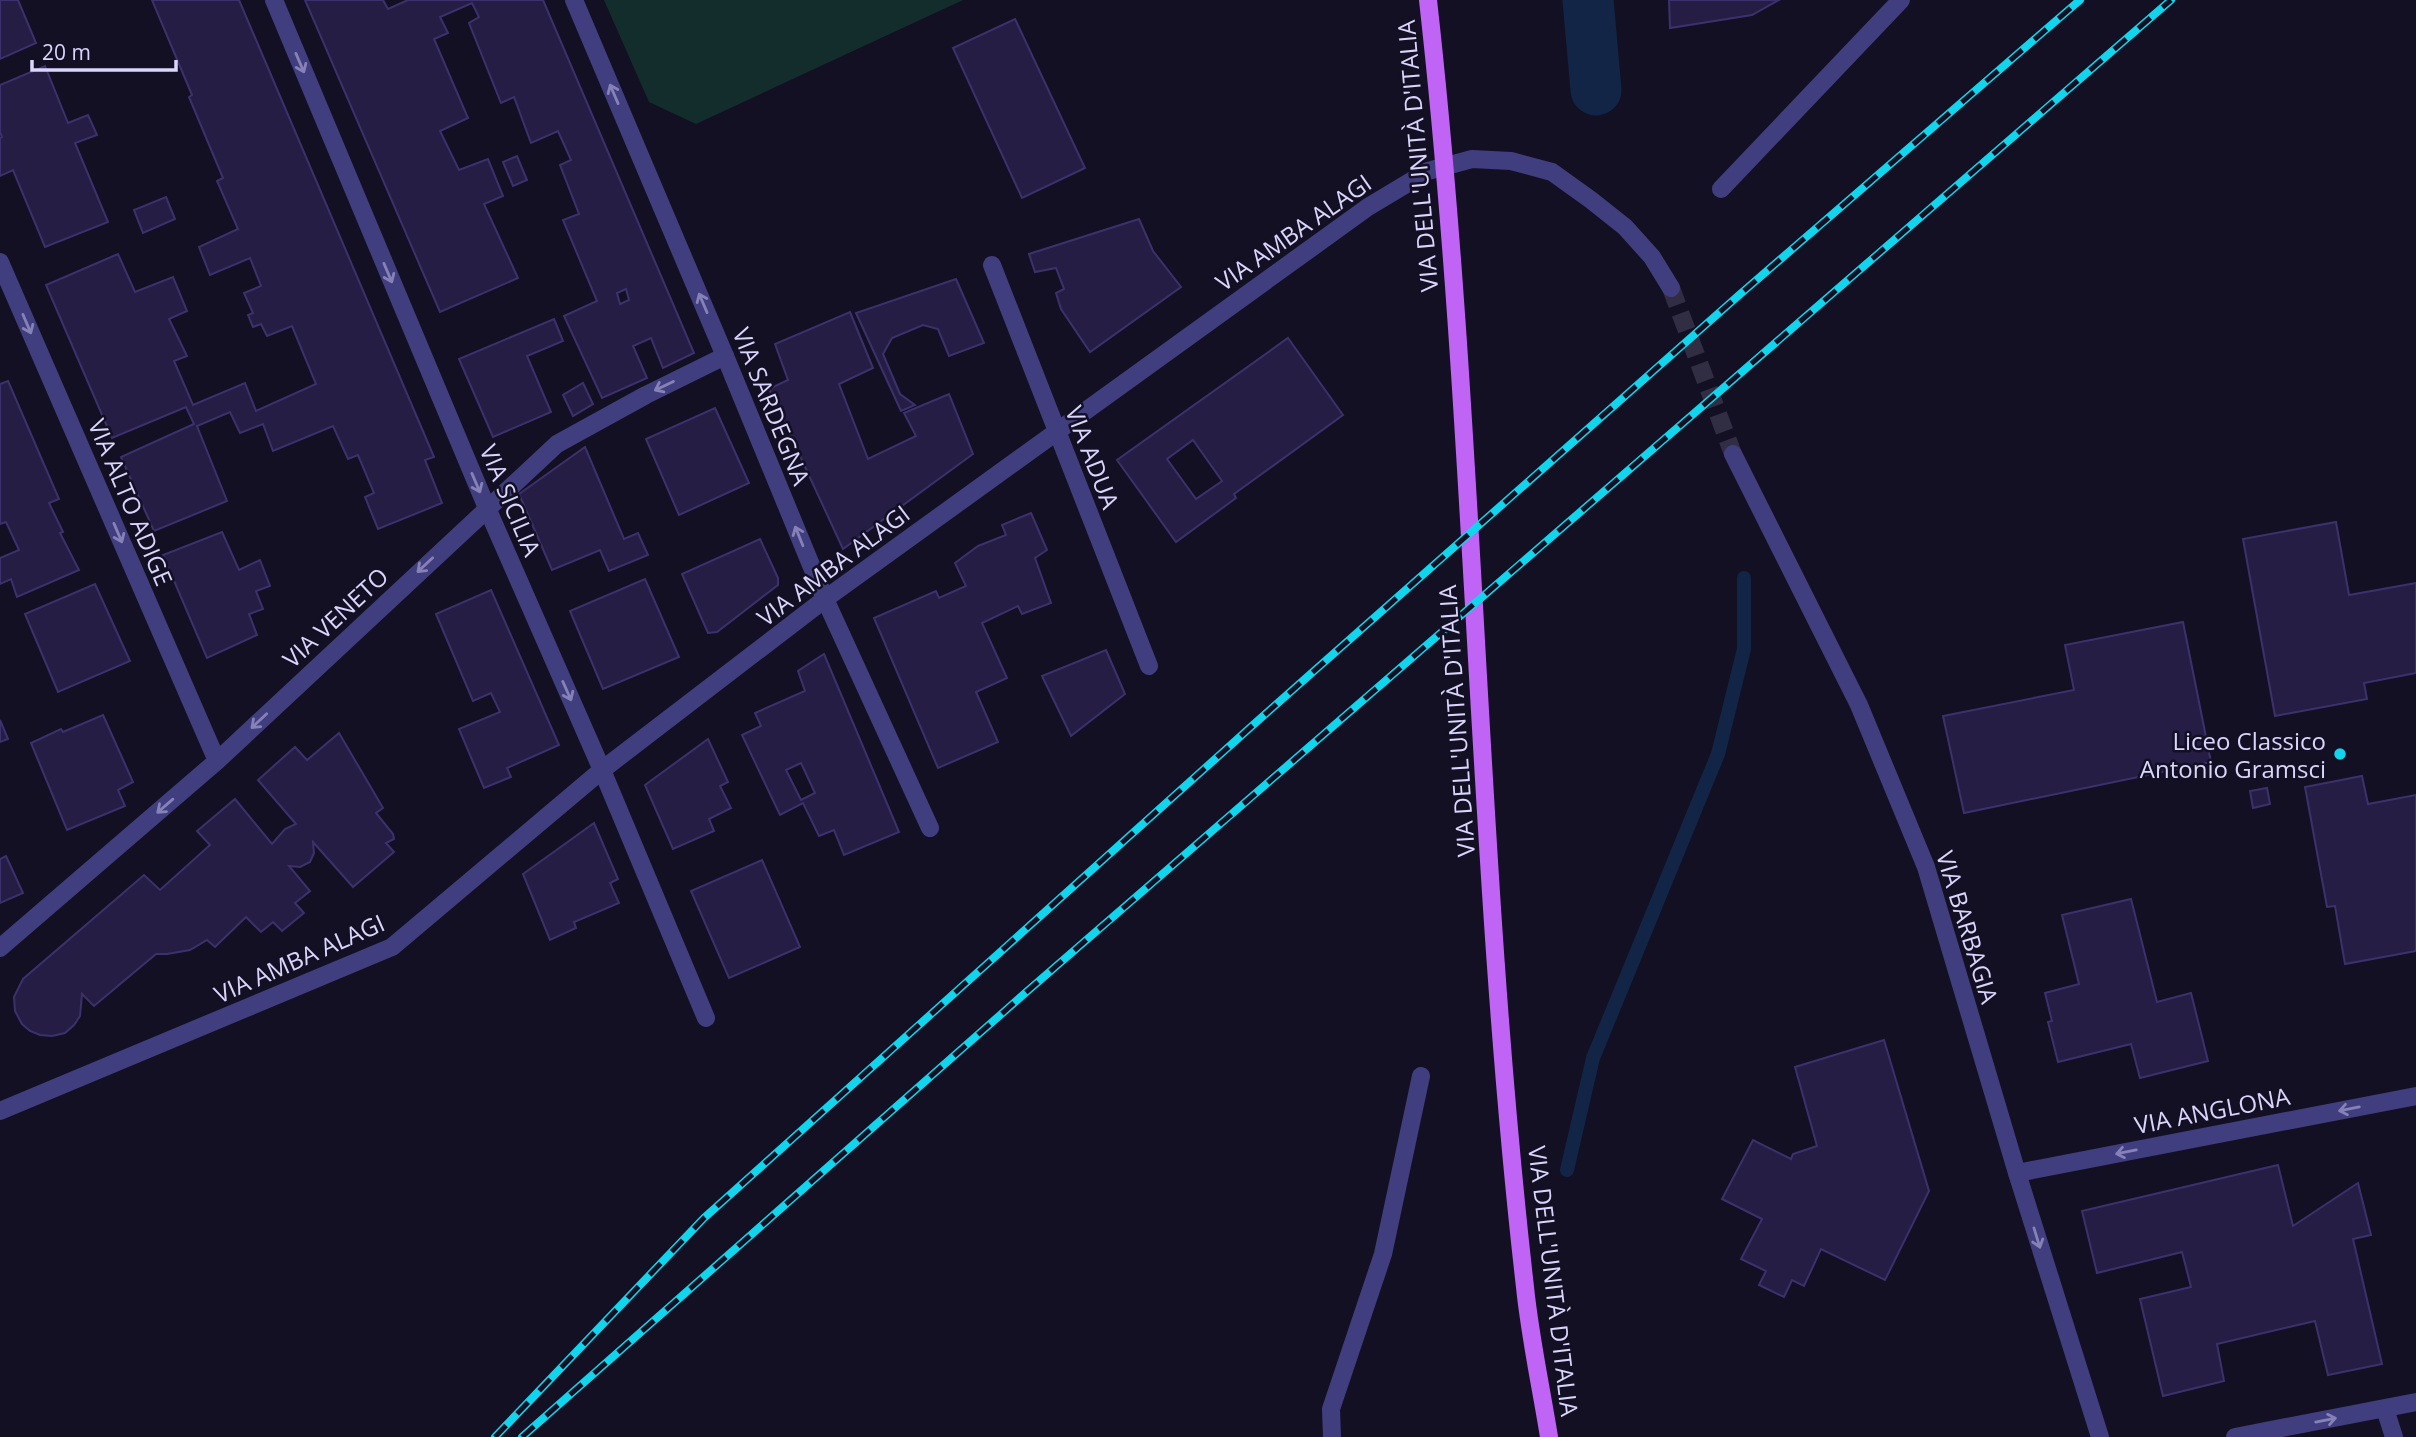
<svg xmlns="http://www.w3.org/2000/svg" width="2416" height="1437" font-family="'Open Sans',sans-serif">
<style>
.green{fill:#132d2c}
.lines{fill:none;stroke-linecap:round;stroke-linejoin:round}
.stream{stroke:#122546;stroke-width:14}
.canal{stroke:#122546;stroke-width:51}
.building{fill:#251d43;stroke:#3d316d;stroke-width:2;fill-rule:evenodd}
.minor-tunnel{stroke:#312e44;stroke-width:18;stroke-dasharray:18 9;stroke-linecap:butt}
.minor{stroke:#413e7f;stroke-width:18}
.major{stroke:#bf64f4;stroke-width:18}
.rail-casing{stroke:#11d5ed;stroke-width:8}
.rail{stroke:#131023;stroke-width:5;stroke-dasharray:16;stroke-linecap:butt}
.oneway{stroke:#8682b7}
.poi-dot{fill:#11d5ed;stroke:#131023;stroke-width:2.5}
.labels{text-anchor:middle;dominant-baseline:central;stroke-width:5;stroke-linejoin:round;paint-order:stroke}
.street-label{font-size:24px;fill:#dad5fc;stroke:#131023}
.poi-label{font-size:24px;fill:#dad5fc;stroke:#131023;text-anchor:end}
</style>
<rect width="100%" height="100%" fill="#131023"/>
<!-- green -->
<polygon class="green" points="604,0 963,0 696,124 649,102"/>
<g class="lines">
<!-- stream -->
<polyline class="stream" points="1567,1170 1593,1058 1718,754 1744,649 1744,578"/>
<!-- canal -->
<polyline class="canal" points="1588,0 1596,90"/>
</g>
<!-- building -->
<g class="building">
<polygon points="0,0 18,0 36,43 0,59"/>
<polygon points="152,0 239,0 434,457 425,460 442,503 378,529 365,497 374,493 358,455 348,459 333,426 273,451 263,424 240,433 230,412 197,426 227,501 154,531 121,457 194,424 186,407 112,438 46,285 118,254 135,292 173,277 187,311 169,319 187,356 174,361 193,405 245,383 256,411 316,384 292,326 267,336 261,324 253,327 248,315 253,313 244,293 261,286 250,258 210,275 199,247 238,229 217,181 223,178 189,97 192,95"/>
<path d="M 305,0 L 383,0 L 388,9 L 408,0 L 543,0 L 694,353 L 663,368 L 651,338 L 633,346 L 647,378 L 602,398 L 564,316 L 597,301 L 563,220 L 579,214 L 560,165 L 571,160 L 558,131 L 531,143 L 514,97 L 501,103 L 469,23 L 479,17 L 472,3 L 440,17 L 448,33 L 434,39 L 468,118 L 440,131 L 459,170 L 488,159 L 503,196 L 484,204 L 518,278 L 440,312 ZM 626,289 L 629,300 L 620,304 L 617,293 Z"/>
<polygon points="1669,0 1779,0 1752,15 1670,28"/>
<polygon points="1015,19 1085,168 1022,198 953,48"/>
<polygon points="45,66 68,123 88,115 97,135 75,143 108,222 45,247 13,170 0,176 0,138 2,137 0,132 0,85"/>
<polygon points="517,156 527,180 513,186 503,162"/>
<polygon points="166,197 175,219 143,233 134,210"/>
<polygon points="1139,219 1153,251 1181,287 1090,352 1061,309 1056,293 1064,289 1056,268 1035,272 1029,254"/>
<polygon points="956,279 984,343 949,356 938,329 923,325 892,338 883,354 900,394 915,405 901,411 856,313"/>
<polygon points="850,312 873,368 839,384 868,459 916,436 904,413 949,394 973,454 843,549 769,389 788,380 775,344"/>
<polygon points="554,319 563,341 527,356 551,412 493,437 459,359"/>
<path d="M 1288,338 L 1343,415 L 1234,494 L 1236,498 L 1176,542 L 1117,460 ZM 1193,440 L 1222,481 L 1196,499 L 1167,459 Z"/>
<polygon points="8,381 59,499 49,503 63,532 60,533 79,570 17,597 11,579 0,584 0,558 19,550 6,522 0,524 0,384"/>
<polygon points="583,383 593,404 573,416 563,395"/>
<polygon points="715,408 749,483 679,515 646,439"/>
<polygon points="585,447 624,539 638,533 648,555 609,571 600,550 552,570 519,494"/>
<polygon points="1031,513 1047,550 1035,558 1051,603 1022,614 1018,606 982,623 1007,678 976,692 998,742 938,768 874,618 936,591 939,598 966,586 955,563 978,546 1006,535 1002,525"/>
<polygon points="2336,522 2349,595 2416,583 2416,673 2364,683 2367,699 2275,716 2243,539"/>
<polygon points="222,532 239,570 260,560 270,586 256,591 263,609 249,614 257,635 207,658 163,555"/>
<polygon points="760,539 778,578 778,585 717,632 708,633 682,574"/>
<polygon points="645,579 679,657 603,689 570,611"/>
<polygon points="95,584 130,661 58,692 25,614"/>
<polygon points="491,590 559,745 507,768 511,777 484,788 459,729 500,712 491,693 473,701 436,614"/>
<polygon points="2183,622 2211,762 1964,813 1943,716 2074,690 2065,645"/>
<polygon points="1106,650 1125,694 1071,736 1042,676"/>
<path d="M 824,654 L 899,832 L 844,855 L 834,830 L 819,836 L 803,803 L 780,815 L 742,735 L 761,726 L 755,713 L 805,691 L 798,671 ZM 801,763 L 815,793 L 801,800 L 786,770 Z"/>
<polygon points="103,715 133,782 118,790 125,806 67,830 31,743 61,729 63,732"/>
<polygon points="0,720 8,739 0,742"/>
<polygon points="339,733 383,808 376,813 393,834 394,839 386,843 394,852 353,887 313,842 314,853 310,862 300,867 289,866 310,891 295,903 304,913 282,931 273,922 261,932 246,917 215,947 207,940 190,950 167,954 156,954 94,1006 82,994 80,1016 74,1025 65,1033 52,1036 40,1035 30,1031 22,1024 15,1011 14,997 23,979 144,875 160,890 210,845 197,831 235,799 272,844 285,829 296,824 258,780 295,747 307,760"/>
<polygon points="708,739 728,782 720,786 731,808 709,819 714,831 673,849 645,785"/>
<polygon points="2362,776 2368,804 2416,795 2416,951 2345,964 2335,906 2327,907 2305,787"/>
<polygon points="2267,788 2270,804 2253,808 2250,791"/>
<polygon points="594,823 618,879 610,883 619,903 574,922 576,928 550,940 523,874"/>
<polygon points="6,856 23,893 0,903 0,859"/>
<polygon points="762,860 800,947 729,978 691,891"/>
<polygon points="2131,899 2157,1002 2191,993 2208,1061 2140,1078 2131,1044 2058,1062 2048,1022 2052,1021 2045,993 2079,984 2062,915"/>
<polygon points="1884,1040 1929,1191 1885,1280 1821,1249 1804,1286 1792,1280 1784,1297 1759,1285 1766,1271 1741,1259 1762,1219 1722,1199 1753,1140 1791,1159 1793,1154 1817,1146 1795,1067"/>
<polygon points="2278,1165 2293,1226 2358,1183 2371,1235 2353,1239 2382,1364 2328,1375 2315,1321 2217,1344 2224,1381 2163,1396 2140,1299 2191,1287 2182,1252 2097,1273 2082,1211"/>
</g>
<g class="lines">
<!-- minor-tunnel -->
<polyline class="minor-tunnel" points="1671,288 1733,454"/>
<!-- minor -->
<g class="minor">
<polyline points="274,0 487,508 602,770 706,1018"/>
<polyline points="574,0 725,356 825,599 930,828"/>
<polyline points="1721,189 1901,0"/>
<polyline points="0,262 217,761"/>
<polyline points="992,265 1149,666"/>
<polyline points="1733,454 1859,705 1926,867 2017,1173 2100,1437"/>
<polyline points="0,948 217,761 557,444 646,395 725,356"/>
<polyline points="0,1111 392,947 602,770 825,599 1368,207 1428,171 1472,159 1511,161 1552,172 1591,200 1625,227 1652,257 1671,288"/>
<polyline points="2017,1173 2416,1096"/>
<polyline points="2385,1409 2394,1437"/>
<polyline points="1332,1437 1331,1409 1383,1254 1421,1076"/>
<polyline points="2235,1437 2416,1402"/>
</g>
<!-- major -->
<path class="major" d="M 1428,0 C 1476,428 1476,859 1525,1287 C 1530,1337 1541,1387 1549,1437"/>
<defs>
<g id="rail">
<polyline points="495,1437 704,1218 1253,725 1738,296 2080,0"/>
<polyline points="522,1437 1024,994 2171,0"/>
</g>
</defs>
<!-- rail casing -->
<use href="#rail" class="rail-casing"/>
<!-- rail -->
<use href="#rail" class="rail"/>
</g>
<!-- one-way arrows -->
<defs><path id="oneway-shaft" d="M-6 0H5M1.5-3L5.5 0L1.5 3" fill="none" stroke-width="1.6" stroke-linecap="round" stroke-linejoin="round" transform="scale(1.75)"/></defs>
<g class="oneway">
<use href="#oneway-shaft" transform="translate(300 63) rotate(67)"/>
<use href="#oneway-shaft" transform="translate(614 94) rotate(-113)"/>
<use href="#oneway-shaft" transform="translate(388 273) rotate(67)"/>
<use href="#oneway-shaft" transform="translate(703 303) rotate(-113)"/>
<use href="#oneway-shaft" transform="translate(27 324) rotate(67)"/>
<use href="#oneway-shaft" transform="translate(664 386) rotate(154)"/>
<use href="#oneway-shaft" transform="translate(476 483) rotate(67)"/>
<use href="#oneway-shaft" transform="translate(118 533) rotate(67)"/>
<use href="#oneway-shaft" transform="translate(799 536) rotate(-112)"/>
<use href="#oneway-shaft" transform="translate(425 565) rotate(137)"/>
<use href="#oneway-shaft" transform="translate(567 691) rotate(66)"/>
<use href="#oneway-shaft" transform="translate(259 721) rotate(137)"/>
<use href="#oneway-shaft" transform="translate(165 806) rotate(139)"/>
<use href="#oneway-shaft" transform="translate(2349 1109) rotate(169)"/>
<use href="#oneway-shaft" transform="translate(2126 1152) rotate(169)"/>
<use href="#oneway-shaft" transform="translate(2037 1238) rotate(73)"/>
<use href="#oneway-shaft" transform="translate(2326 1420) rotate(-11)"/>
</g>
<!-- markers -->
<circle class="poi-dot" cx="2340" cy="754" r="7"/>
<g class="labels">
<!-- street labels -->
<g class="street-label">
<text transform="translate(1417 156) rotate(-95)">VIA DELL'UNITÀ D'ITALIA</text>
<text transform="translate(1293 232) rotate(-35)">VIA AMBA ALAGI</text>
<text transform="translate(772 406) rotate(68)">VIA SARDEGNA</text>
<text transform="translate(1093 457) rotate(69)">VIA ADUA</text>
<text transform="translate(511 500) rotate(67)">VIA SICILIA</text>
<text transform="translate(131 502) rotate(67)">VIA ALTO ADIGE</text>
<text transform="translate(833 565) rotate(-37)">VIA AMBA ALAGI</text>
<text transform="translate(335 617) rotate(-43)">VIA VENETO</text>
<text transform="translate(1456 721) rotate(-94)">VIA DELL'UNITÀ D'ITALIA</text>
<text transform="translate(1968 927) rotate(73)">VIA BARBAGIA</text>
<text transform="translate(299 958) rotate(-24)">VIA AMBA ALAGI</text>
<text transform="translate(2212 1110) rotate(-11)">VIA ANGLONA</text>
<text transform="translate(1554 1281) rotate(83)">VIA DELL'UNITÀ D'ITALIA</text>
</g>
<!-- poi labels -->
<g class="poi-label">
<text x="2326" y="740">Liceo Classico<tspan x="2326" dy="28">Antonio Gramsci</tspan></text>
</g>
</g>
<!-- scale -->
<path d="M32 60v10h144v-10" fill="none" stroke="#dad5fc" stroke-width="3.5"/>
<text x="42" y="60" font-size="21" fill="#dad5fc" stroke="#131023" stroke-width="5" paint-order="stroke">20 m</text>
</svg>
